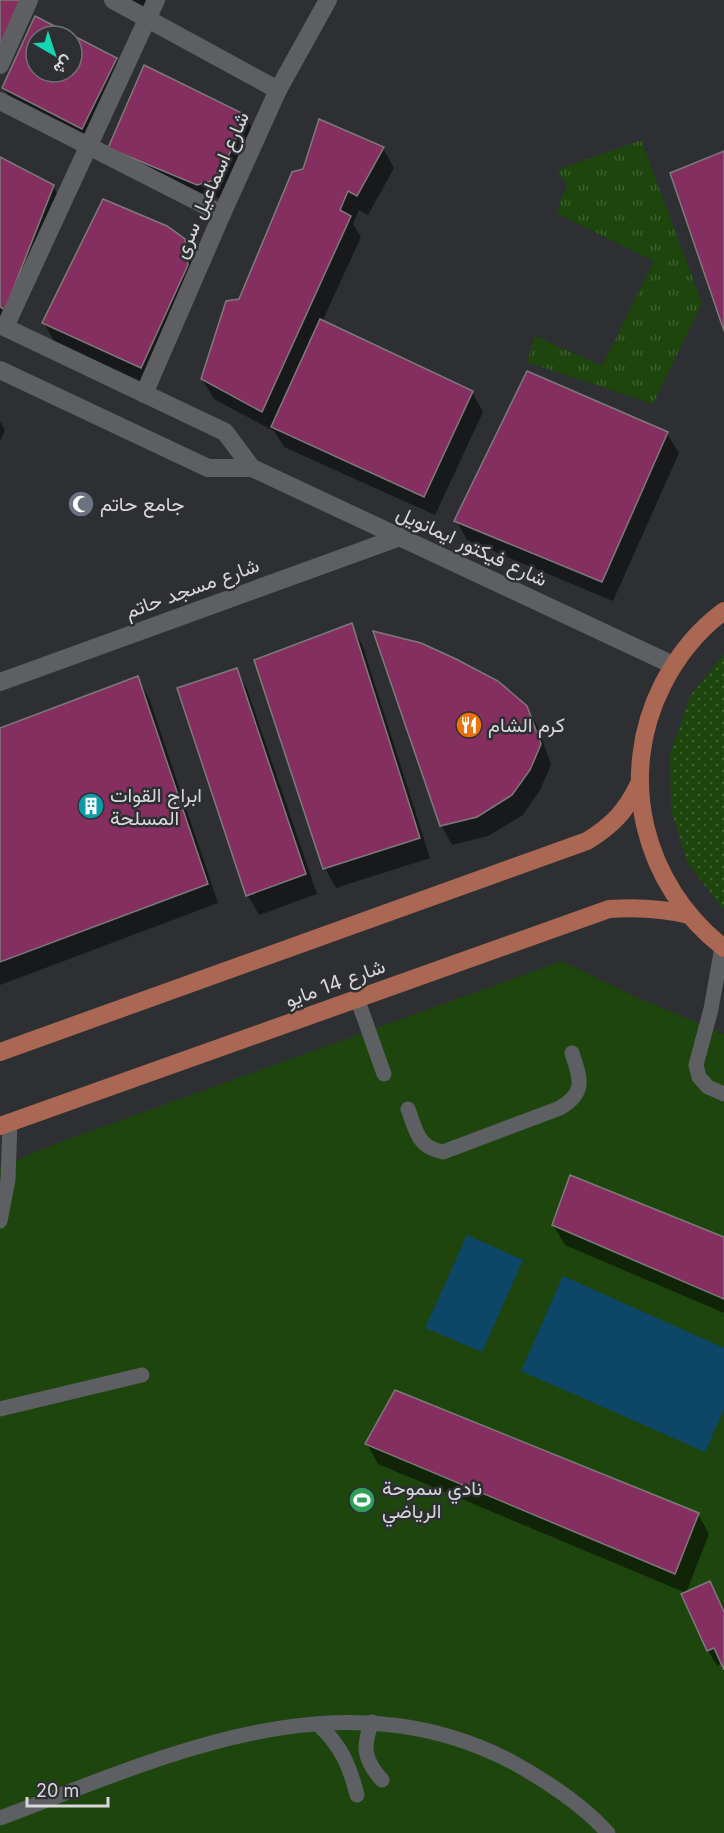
<svg xmlns="http://www.w3.org/2000/svg" width="724" height="1833" font-family="Inter,Vazirmatn,sans-serif">
<style>
.grass{fill:url(#grass-tufts)}
.garden{fill:url(#garden-dots)}
.pitch{fill:#1f450f}
.water{fill:#0d4666}
.shadow{fill:#0007}
.building{fill:#842f60;stroke:#7e7a7c;stroke-width:1.5;fill-rule:evenodd}
.lines{fill:none;stroke-linecap:round;stroke-linejoin:round}
.lane{stroke:#5d5f62;stroke-width:15}
.street{stroke:#5d5f62;stroke-width:18}
.secondary{stroke:#5d5f62;stroke-width:18}
.primary{stroke:#a96754;stroke-width:18}
.labels{text-anchor:middle;dominant-baseline:central;stroke-width:5;stroke-linejoin:round;paint-order:stroke}
.street-label{font-size:20px;fill:#d8d8da;stroke:#2d2f32}
.poi-label{font-size:20px;fill:#d8d8da;stroke:#2d2f32;text-anchor:start}
</style>
<defs>
<pattern id="grass-tufts" width="24" height="20" patternUnits="userSpaceOnUse" patternTransform="scale(1.5)"><rect width="24" height="20" fill="#1f450f"/><path d="M3 7l-1-3M5 7V3M7 7l1-3M15 17l-1-3M17 17v-4M19 17l1-3" fill="none" stroke="#3f5f31"/></pattern>
<pattern id="garden-dots" width="8" height="8" patternUnits="userSpaceOnUse" patternTransform="scale(1.5)"><rect width="8" height="8" fill="#1f450f"/><path d="M2 2h.1M6 6h.1" fill="none" stroke="#3f5f31" stroke-width="1.8" stroke-linecap="round"/></pattern>
</defs>
<rect width="100%" height="100%" fill="#2d2f32"/>
<!-- grass -->
<polygon class="grass" points="641,140 702,303 653,404 527,362 535,336 602,366 654,261 556,213 567,185 557,170"/>
<!-- garden -->
<polygon class="garden" points="724,654 724,910 688,864 671,810 670,754 690,696"/>
<!-- pitch -->
<polygon class="pitch" points="562,961 634,996 724,1034 724,1833 0,1833 0,1167 55,1144"/>
<!-- water -->
<g class="water">
<polygon points="467,1235 523,1260 482,1352 425,1328"/>
<polygon points="563,1276 724,1348 724,1409 705,1452 521,1371"/>
</g>
<!-- shadow -->
<g class="shadow">
<polygon points="118,0 149,0 141,12"/>
<polygon points="35,18 71,36 36,36 36,72 72,72 72,36 116,59 125,74 91,143 13,103 4,88"/>
<polygon points="245,116 254,132 220,197 207,200 110,148"/>
<polygon points="383,148 394,168 368,215 359,210 353,224 361,237 322,322 472,392 483,412 435,515 284,447 274,431 214,399 202,379 240,300"/>
<polygon points="0,158 53,186 62,202 0,318"/>
<polygon points="184,240 195,260 152,386 55,342 43,322"/>
<polygon points="0,421 5,430 0,441"/>
<polygon points="667,434 679,453 613,601 467,540 456,520"/>
<polygon points="351,625 362,644 430,858 336,888 325,868"/>
<polygon points="236,670 247,689 317,894 259,915 248,896 179,689"/>
<polygon points="137,678 149,698 218,903 0,985 0,730"/>
<polygon points="526,707 538,727 551,765 540,790 523,815 488,836 452,845 441,825"/>
<polygon points="553,1225 724,1239 724,1313 565,1245"/>
<polygon points="367,1444 698,1514 709,1534 686,1593 378,1464"/>
<polygon points="709,1583 724,1611 724,1667 722,1663 717,1666 708,1651 683,1595"/>
</g>
<!-- building -->
<g class="building">
<polygon points="0,0 20,0 0,46"/>
<path d="M 35,16 L 117,58 L 82,129 L 2,88 ZM 36,36 L 72,36 L 72,72 L 36,72 Z"/>
<polygon points="144,65 246,115 223,169 211,181 197,185 108,148"/>
<polygon points="319,119 384,147 357,196 348,191 340,210 351,216 262,412 201,379 226,301 239,299 292,172 303,169"/>
<polygon points="724,151 724,331 670,173"/>
<polygon points="0,157 54,185 5,310 0,307"/>
<polygon points="103,199 167,226 185,239 188,265 141,368 42,323"/>
<polygon points="320,319 473,391 424,497 271,427"/>
<polygon points="527,371 668,432 602,582 454,521"/>
<polygon points="352,623 420,838 323,869 254,660"/>
<polygon points="373,631 421,643 456,659 498,681 527,706 541,744 530,770 512,795 477,817 440,826"/>
<polygon points="237,668 306,874 246,896 177,688"/>
<polygon points="138,676 208,884 0,962 0,728"/>
<polygon points="570,1175 724,1237 724,1299 552,1225"/>
<polygon points="395,1390 699,1513 675,1574 365,1444"/>
<polygon points="710,1581 724,1612 724,1670 714,1648 707,1651 681,1594"/>
</g>
<g class="lines">
<!-- lane -->
<g class="lane">
<polyline points="722,947 711,1009 696,1065 699,1077 708,1087 724,1094"/>
<polyline points="357,998 384,1074"/>
<path d="M 408,1109 C 416,1130 417,1147 443,1152 L 560,1108 C 587,1092 580,1078 572,1053"/>
<polyline points="0,1221 8,1180 10,1122"/>
<polyline points="0,1409 142,1375"/>
<path d="M 372,1722 C 362,1747 364,1760 382,1780"/>
<path d="M 318,1724 C 341,1746 349,1764 357,1795"/>
<path d="M 0,1818 C 166,1756 341,1671 514,1763 C 548,1782 582,1804 608,1833"/>
</g>
<!-- street -->
<g class="street">
<polyline points="113,0 278,90"/>
<polyline points="0,65 29,0"/>
<polyline points="0,101 222,214"/>
<polyline points="5,327 156,0"/>
<polyline points="0,682 400,537"/>
</g>
<!-- secondary -->
<g class="secondary">
<polyline points="0,325 225,432 252,468"/>
<polyline points="0,370 208,468 252,468 673,665"/>
<polyline points="144,394 222,214 278,90 328,0"/>
</g>
<!-- primary -->
<g class="primary">
<path d="M 724,611 C 698,630 678,655 663,684 C 616,776 643,885 724,948"/>
<path d="M 0,1052 L 587,841 C 613,825 626,811 639,784"/>
<path d="M 0,1126 L 609,909 C 637,907 661,908 689,915"/>
</g>
</g>
<!-- icons -->
<defs>
<symbol id="mosque-disc" viewBox="-11 -11 22 22"><circle r="9.5" fill="#6b7280" stroke="#2d2f32"/><path d="M3.5-4.9A6 6 0 1 0 3.5 4.9A5 5 0 1 1 3.5-4.9Z" fill="#fff"/></symbol>
<symbol id="restaurant-disc" viewBox="-11 -11 22 22"><circle r="9.5" fill="#e8710a" stroke="#2d2f32"/><path d="M-5-6h1v4h1v-4h1v4h1v-4h1v5L-1.5 .5V6h-2V.5L-5-1ZM5-6V6H3V1.5H1.5Q1.5-4 5-6Z" fill="#fff"/></symbol>
<symbol id="building-disc" viewBox="-11 -11 22 22"><circle r="9.5" fill="#0f9aa8" stroke="#2d2f32"/><path d="M-4-6H4V6H1V3H-1V6H-4ZM-2.5-4.3h1.7v1.8h-1.7ZM.8-4.3h1.7v1.8H.8ZM-2.5-1h1.7V.8h-1.7ZM.8-1h1.7V.8H.8Z" fill="#fff"/></symbol>
<symbol id="stadium-disc" viewBox="-11 -11 22 22"><circle r="9.5" fill="#2e9e5b" stroke="#2d2f32"/><path d="M0-5a6.5 5 0 1 0 0 10a6.5 5 0 1 0 0-10ZM-3.5-1.8h7v3.6h-7Z" fill="#fff"/></symbol>
</defs>
<g fill-rule="evenodd">
<use href="#mosque-disc" x="66" y="489" width="30" height="30"/>
<use href="#restaurant-disc" x="454" y="710" width="30" height="30"/>
<use href="#building-disc" x="76" y="791" width="30" height="30"/>
<use href="#stadium-disc" x="347" y="1485" width="30" height="30"/>
</g>
<g class="labels">
<!-- street labels -->
<g class="street-label">
<text transform="translate(211 185) rotate(-66)">شارع اسماعيل سرى</text>
<text transform="translate(472 546) rotate(25)">شارع فيكتور ايمانويل</text>
<text transform="translate(192 588) rotate(-20)">شارع مسجد حاتم</text>
<text transform="translate(335 983) rotate(-20)">شارع 14 مايو</text>
</g>
<!-- poi labels -->
<g class="poi-label">
<text x="100" y="504">جامع حاتم</text>
<text x="488" y="725">كرم الشام</text>
<text x="110" y="795">ابراج القوات<tspan x="110" dy="23">المسلحة</tspan></text>
<text x="382" y="1488">نادي سموحة<tspan x="382" dy="23">الرياضي</tspan></text>
</g>
</g>
<!-- north arrow -->
<g transform="translate(54 54) rotate(141)"><circle r="28" fill="#2d2f32" stroke="#717375" stroke-width="1.5"/>
<path d="M0-4.5L10 22L0 15L-10 22Z" fill="#15d5b3"/>
<text y="-9" font-size="16" font-weight="bold" text-anchor="middle" fill="#d8d8da">ش</text>
</g>
<!-- scale -->
<path d="M27 1797v9h81v-9" fill="none" stroke="#d8d8da" stroke-width="3"/>
<text x="36" y="1797" font-size="18" fill="#d8d8da" stroke="#2d2f32" stroke-width="4.5" paint-order="stroke">20 m</text>
</svg>
